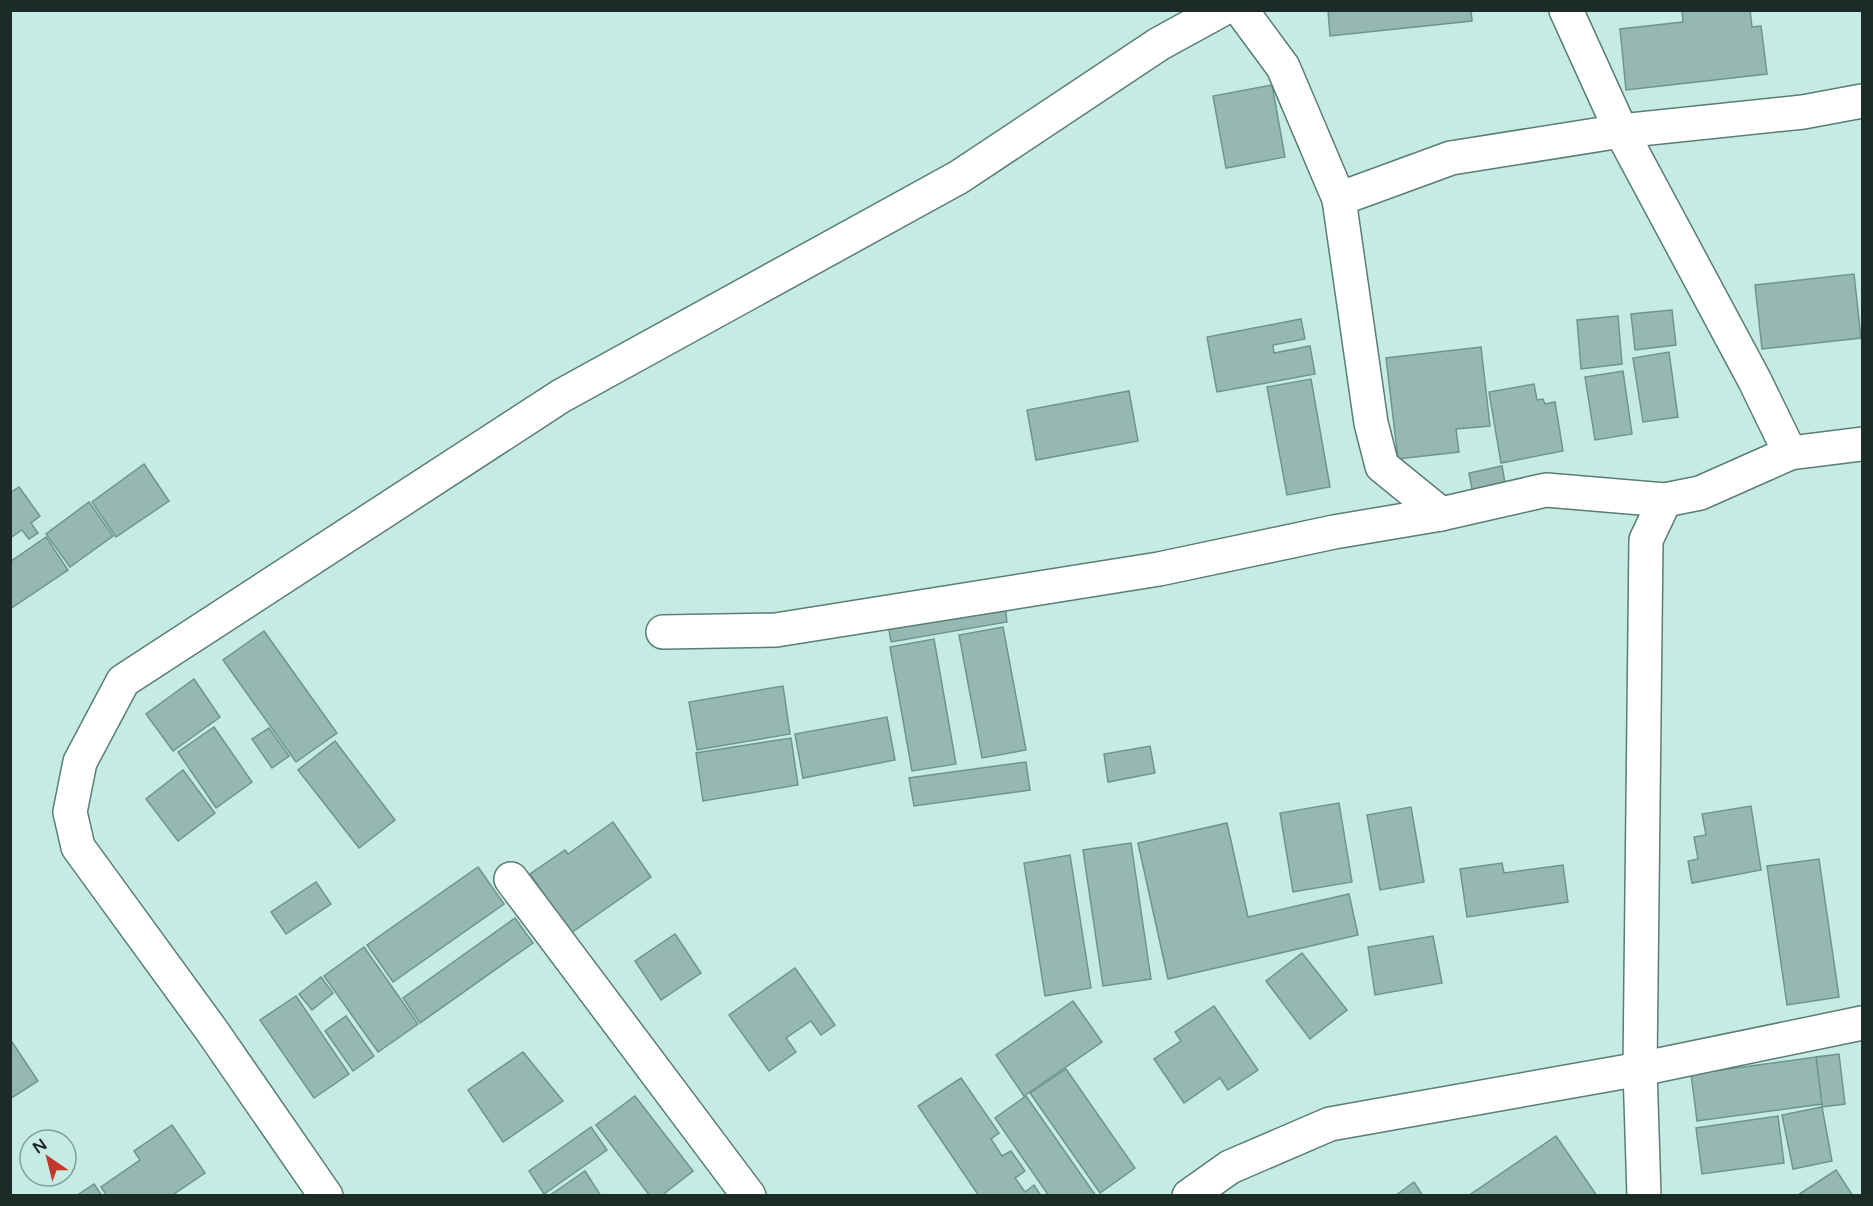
<svg xmlns="http://www.w3.org/2000/svg" width="1873" height="1206" font-family="'Varela Round',sans-serif">
<style>
.building{fill:#95b9b0;stroke:#70948c;stroke-width:1.5}
.lines{fill:none;stroke-linecap:round;stroke-linejoin:round}
.minor-casing{stroke:#5a7d75;stroke-width:36}
.minor{stroke:#fff;stroke-width:33}
</style>
<rect width="100%" height="100%" fill="#c5ebe2"/>
<!-- building -->
<g class="building">
<polygon points="1328,10 1471,10 1472,21 1330,36"/>
<polygon points="1682,10 1750,10 1752,27 1761,26 1767,74 1626,90 1620,29 1683,22"/>
<polygon points="1272,85 1285,157 1226,168 1213,96"/>
<polygon points="1854,274 1861,338 1762,349 1755,285"/>
<polygon points="1672,310 1676,345 1635,350 1631,314"/>
<polygon points="1618,316 1622,364 1581,369 1577,320"/>
<polygon points="1301,319 1305,339 1273,345 1274,353 1310,346 1315,374 1217,392 1207,337"/>
<polygon points="1481,347 1490,426 1456,429 1459,452 1398,459 1386,358"/>
<polygon points="1669,352 1678,417 1643,422 1633,358"/>
<polygon points="1623,371 1632,434 1595,440 1585,377"/>
<polygon points="1311,379 1330,487 1287,495 1267,387"/>
<polygon points="1534,384 1537,400 1543,399 1545,404 1555,402 1563,451 1501,463 1489,392"/>
<polygon points="1129,391 1138,441 1036,460 1027,410"/>
<polygon points="144,464 169,501 116,537 92,502"/>
<polygon points="1502,466 1506,489 1473,495 1469,473"/>
<polygon points="19,487 40,516 31,523 38,533 29,539 22,530 10,538 10,493"/>
<polygon points="89,502 113,536 70,567 46,534"/>
<polygon points="46,537 68,570 10,609 10,562"/>
<polygon points="1005,605 1007,622 891,642 888,624"/>
<polygon points="1003,627 1026,750 982,758 959,635"/>
<polygon points="264,631 337,733 296,762 223,660"/>
<polygon points="934,639 956,764 912,771 890,647"/>
<polygon points="194,679 220,717 173,751 146,714"/>
<polygon points="783,686 790,734 697,750 689,702"/>
<polygon points="887,717 895,760 803,778 795,734"/>
<polygon points="214,727 252,782 216,808 178,752"/>
<polygon points="269,728 289,756 272,768 252,739"/>
<polygon points="791,738 798,785 703,801 696,753"/>
<polygon points="335,741 395,820 359,848 298,770"/>
<polygon points="1150,746 1155,773 1108,782 1104,754"/>
<polygon points="1026,762 1030,790 914,806 909,778"/>
<polygon points="183,770 215,813 178,841 146,799"/>
<polygon points="1339,803 1352,882 1293,892 1280,813"/>
<polygon points="1751,806 1761,870 1692,883 1688,861 1698,859 1694,837 1706,835 1702,814"/>
<polygon points="1411,807 1424,882 1380,890 1367,815"/>
<polygon points="613,822 651,877 571,933 530,874 565,850 568,854"/>
<polygon points="1227,823 1248,917 1349,894 1358,935 1168,979 1138,843"/>
<polygon points="1131,843 1151,979 1103,986 1083,850"/>
<polygon points="1070,855 1091,988 1045,996 1024,863"/>
<polygon points="1819,859 1839,997 1787,1005 1767,866"/>
<polygon points="1502,863 1504,873 1563,865 1568,902 1467,917 1460,869"/>
<polygon points="478,867 504,904 393,982 367,945"/>
<polygon points="316,882 331,904 286,934 271,912"/>
<polygon points="515,918 533,943 420,1023 403,998"/>
<polygon points="675,934 701,973 661,1000 635,961"/>
<polygon points="1433,936 1442,983 1375,995 1368,947"/>
<polygon points="364,947 418,1024 378,1052 324,976"/>
<polygon points="1302,953 1347,1010 1310,1039 1266,981"/>
<polygon points="795,968 835,1025 821,1035 811,1021 786,1038 796,1052 769,1071 729,1015"/>
<polygon points="321,977 333,993 312,1010 299,994"/>
<polygon points="296,996 349,1074 314,1098 260,1020"/>
<polygon points="1073,1001 1102,1042 1024,1096 996,1055"/>
<polygon points="1214,1006 1258,1070 1228,1090 1220,1078 1184,1103 1154,1059 1181,1041 1175,1032"/>
<polygon points="346,1016 374,1056 353,1071 325,1031"/>
<polygon points="10,1039 38,1081 10,1099"/>
<polygon points="523,1052 563,1101 503,1142 468,1090"/>
<polygon points="1839,1054 1845,1104 1822,1107 1816,1057"/>
<polygon points="1816,1057 1822,1104 1697,1121 1691,1074"/>
<polygon points="1066,1069 1135,1168 1100,1193 1030,1093"/>
<polygon points="961,1078 999,1133 991,1139 1002,1156 1011,1151 1025,1171 1015,1178 1025,1192 1034,1185 1041,1196 979,1196 918,1106"/>
<polygon points="635,1096 693,1171 661,1196 650,1196 596,1125"/>
<polygon points="1026,1096 1096,1196 1049,1196 995,1118"/>
<polygon points="1822,1107 1832,1161 1793,1169 1782,1115"/>
<polygon points="1778,1116 1784,1163 1702,1174 1696,1128"/>
<polygon points="172,1125 205,1173 171,1196 107,1196 101,1187 140,1160 134,1151"/>
<polygon points="591,1127 607,1150 544,1194 529,1171"/>
<polygon points="1556,1136 1597,1196 1468,1196"/>
<polygon points="1836,1170 1853,1196 1798,1196 1798,1195"/>
<polygon points="585,1171 601,1196 549,1196"/>
<polygon points="1414,1182 1423,1196 1395,1196"/>
<polygon points="94,1184 102,1196 76,1196"/>
</g>
<g class="lines">
<defs>
<g id="minor">
<polyline points="1241,10 1283,67 1339,199 1371,423 1382,466 1441,514"/>
<polyline points="1339,199 1451,158 1621,131 1803,112 1862,101"/>
<polyline points="1790,453 1862,444"/>
<polyline points="663,632 776,630 1159,569 1334,532 1441,514 1546,490 1665,500 1700,493 1790,453 1755,381 1621,131 1566,10"/>
<polyline points="511,879 749,1196"/>
<polyline points="326,1196 212,1031 78,847 70,812 80,762 123,681 561,396 959,177 1159,44 1221,10"/>
<polyline points="1189,1196 1230,1167 1330,1124 1640,1069 1862,1023"/>
<polyline points="1644,1196 1640,1069 1646,540 1665,500"/>
</g>
</defs>
<!-- minor casing -->
<use href="#minor" class="minor-casing"/>
<!-- minor -->
<use href="#minor" class="minor"/>
</g>
<!-- border -->
<rect width="1873" height="1206" fill="none" stroke="#1d2b28" stroke-width="24"/>
<!-- north arrow -->
<g transform="translate(48 1158) rotate(325)"><circle r="28" fill="#c5ebe2" stroke="#829e98" stroke-width="1.5"/>
<path d="M0-4.5L10 22L0 15L-10 22Z" fill="#c4372b"/>
<text y="-9" font-size="16" font-weight="bold" text-anchor="middle" fill="#1d2b28">N</text>
</g>
</svg>
